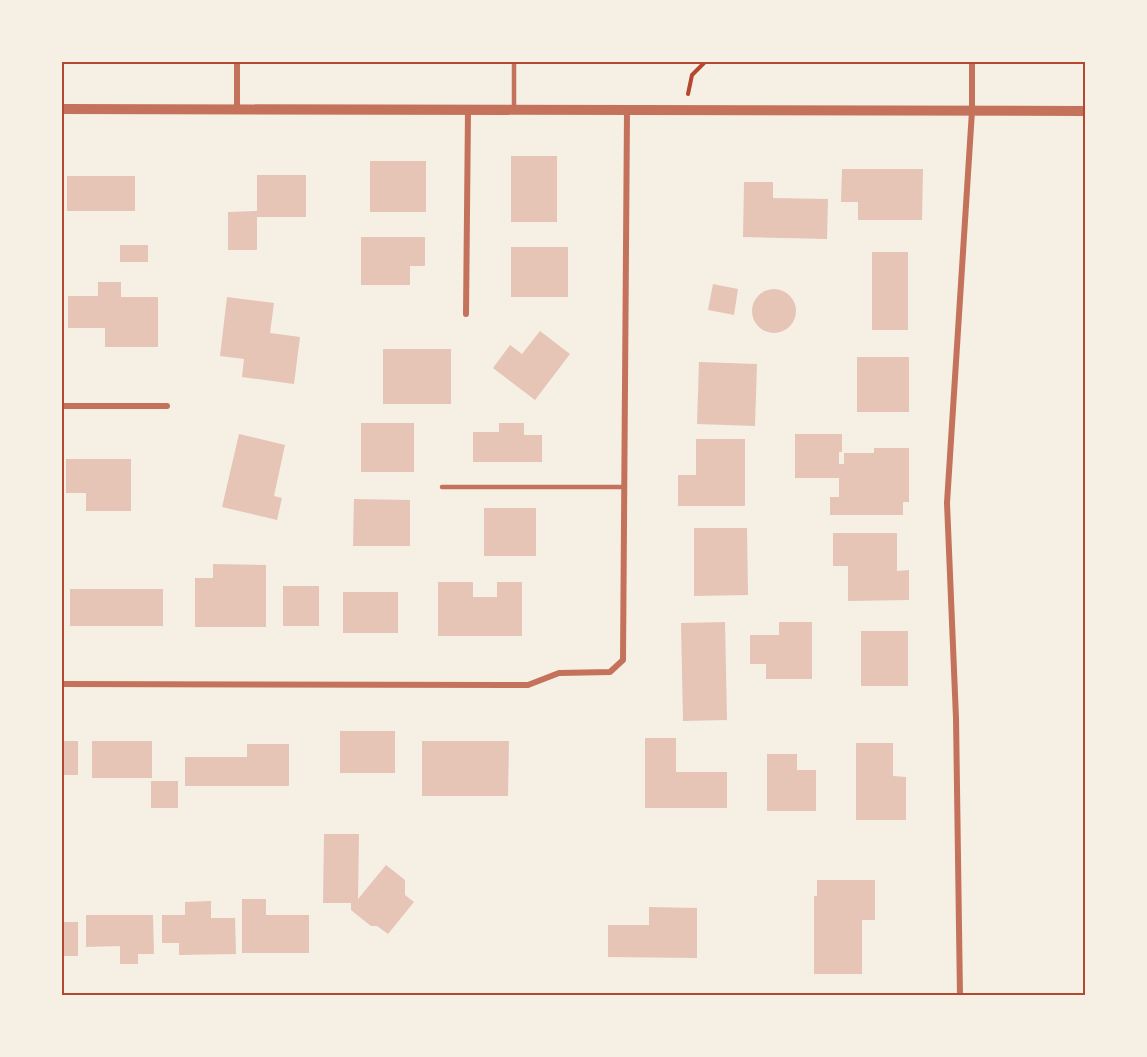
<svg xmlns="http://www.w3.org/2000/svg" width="1147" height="1057" font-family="Lato,sans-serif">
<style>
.building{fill:#e6c5b7}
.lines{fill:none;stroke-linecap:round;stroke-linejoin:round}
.path{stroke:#b5482f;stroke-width:4}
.service{stroke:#c5725c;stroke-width:4.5}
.minor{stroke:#c5725c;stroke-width:6}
.tertiary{stroke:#c5725c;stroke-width:10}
.neatline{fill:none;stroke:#b5482f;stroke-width:2}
</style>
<rect width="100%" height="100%" fill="#f6efe4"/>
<!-- building -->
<g class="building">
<rect x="511" y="156" width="46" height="66"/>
<rect x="370" y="161" width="56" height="51"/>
<polygon points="842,169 923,169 922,220 858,220 858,202 841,202"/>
<polygon points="257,175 306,175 306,217 257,217 257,250 228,250 228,212 257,211"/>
<rect x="67" y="176" width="68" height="35"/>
<polygon points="744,182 773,182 773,198 828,199 827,239 743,237"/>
<polygon points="361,237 425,237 425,266 410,266 410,285 361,285"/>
<rect x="120" y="245" width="28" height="17"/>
<rect x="511" y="247" width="57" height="50"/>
<rect x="872" y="252" width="36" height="78"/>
<polygon points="98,282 121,282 121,297 158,297 158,347 105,347 105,328 68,328 68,296 98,296"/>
<polygon points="713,284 738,289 734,315 708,310"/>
<circle cx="774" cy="311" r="22"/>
<polygon points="227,297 274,303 270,333 300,337 294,384 242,377 244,359 220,356"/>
<polygon points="540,331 570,354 535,400 493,368 510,345 522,354"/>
<rect x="383" y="349" width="68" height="55"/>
<rect x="857" y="357" width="52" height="55"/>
<polygon points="699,362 757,364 755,426 697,424"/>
<rect x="361" y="423" width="53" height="49"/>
<polygon points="499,423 524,423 524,435 542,435 542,462 473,462 473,432 499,432"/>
<polygon points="239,434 285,445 274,496 282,498 277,520 222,507"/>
<polygon points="795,434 842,434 842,452 839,452 839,464 844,464 844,453 874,453 874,448 909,448 909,502 903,502 903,515 830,515 830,497 839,497 839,478 795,478"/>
<polygon points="696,439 745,439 745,506 678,506 678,475 696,475"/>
<polygon points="66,459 131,459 131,511 86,511 86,493 66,493"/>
<polygon points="354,499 410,500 410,546 353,546"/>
<rect x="484" y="508" width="52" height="48"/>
<polygon points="694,528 747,528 748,595 694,596"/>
<polygon points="833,533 897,533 897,571 909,570 909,600 848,601 848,566 833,566"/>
<polygon points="213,564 266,565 266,627 195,627 195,578 213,578"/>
<polygon points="438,582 473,582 473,597 497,597 497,582 522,582 522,636 438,636"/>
<rect x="283" y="586" width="36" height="40"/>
<rect x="70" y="589" width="93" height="37"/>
<rect x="343" y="592" width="55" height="41"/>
<polygon points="725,622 727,720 683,721 681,623"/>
<polygon points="779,622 812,622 812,679 766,679 766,664 750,664 750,635 779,635"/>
<rect x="861" y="631" width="47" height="55"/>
<rect x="340" y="731" width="55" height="42"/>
<polygon points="645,738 676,738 676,772 727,772 727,808 645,808"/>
<rect x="62" y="741" width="16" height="34"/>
<rect x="92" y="741" width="60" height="37"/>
<polygon points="422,741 509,741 508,796 422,796"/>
<polygon points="856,743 893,743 893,776 906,777 906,820 856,820"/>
<polygon points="247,744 289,744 289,786 185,786 185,757 247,757"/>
<polygon points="767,754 797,754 797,770 816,770 816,811 767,811"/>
<rect x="151" y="781" width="27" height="27"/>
<polygon points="324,834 359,834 358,899 386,865 405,880 405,895 414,902 388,934 377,926 371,926 351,910 351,903 323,903"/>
<polygon points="817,880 875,880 875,920 862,920 862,974 814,974 814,896 817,896"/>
<polygon points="242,899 266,899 266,915 309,915 309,953 242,953"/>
<polygon points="211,901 211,918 235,918 236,954 179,955 179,943 162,943 162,915 185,915 185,902"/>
<polygon points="649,907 697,908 697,958 608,957 608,925 649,925"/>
<polygon points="86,915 153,915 154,954 138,954 138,964 120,964 120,946 86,947"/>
<rect x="62" y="922" width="16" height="34"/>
</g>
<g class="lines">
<!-- path -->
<polyline class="path" points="688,94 692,75 705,62"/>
<!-- service -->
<g class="service">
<polyline points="514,62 514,111"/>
<polyline points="442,487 624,487"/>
</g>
<!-- minor -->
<g class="minor">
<polyline points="237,62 237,110"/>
<polyline points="466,314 468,111"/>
<polyline points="62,406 167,406"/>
<polyline points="62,684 528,685 559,673 610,672 623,660 627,111"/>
<polyline points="960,996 956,718 947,503 972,111 972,62"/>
</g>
<!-- tertiary -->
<polyline class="tertiary" points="62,109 1086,111"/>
</g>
<!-- border -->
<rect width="1147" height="1057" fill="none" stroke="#f6efe4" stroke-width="126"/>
<rect x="63" y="63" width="1021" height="931" class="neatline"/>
</svg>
